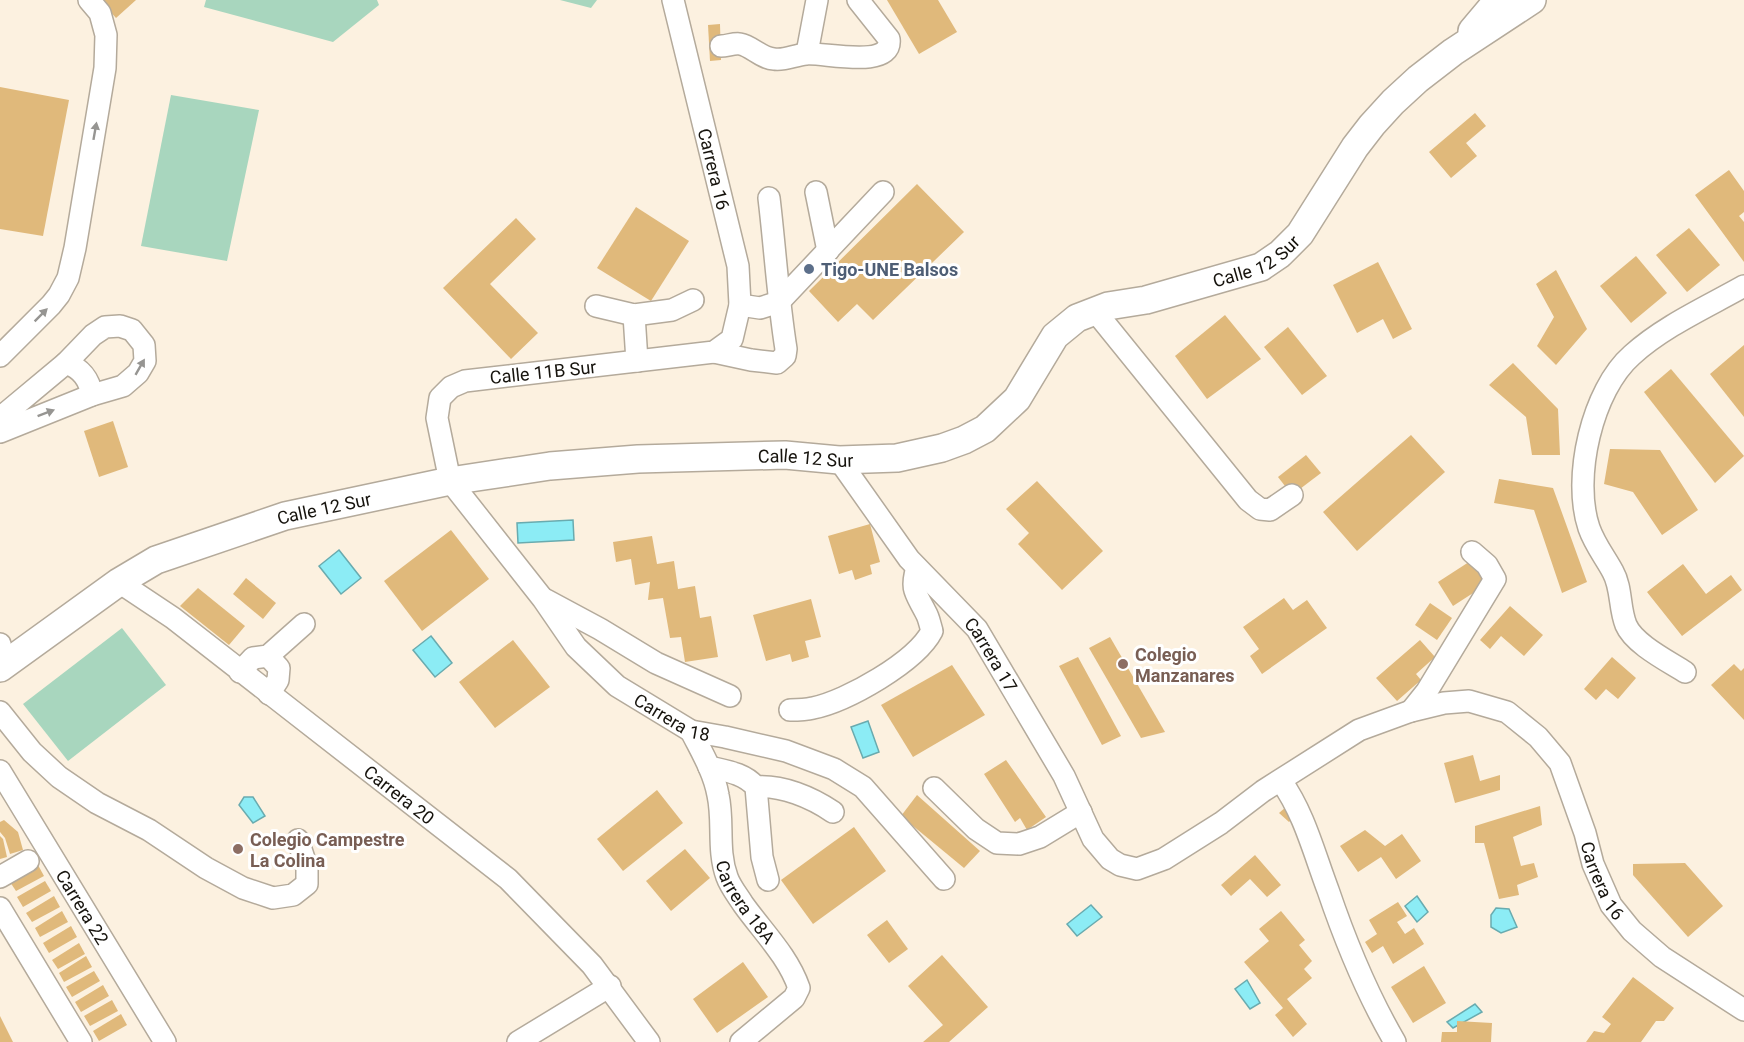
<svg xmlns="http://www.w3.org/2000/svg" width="1744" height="1042" font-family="Roboto,sans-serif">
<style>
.green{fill:#a8d6be}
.water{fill:#8cecf5;stroke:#69abaf;stroke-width:1.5}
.building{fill:#e0b97b}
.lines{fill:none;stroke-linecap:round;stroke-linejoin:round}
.minor-casing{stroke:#b4aa9b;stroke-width:24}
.major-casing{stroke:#b4aa9b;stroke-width:30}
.minor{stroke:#fff;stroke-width:21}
.major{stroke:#fff;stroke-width:27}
.oneway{fill:#969592}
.service-dot{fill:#5c6f8a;stroke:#fff;stroke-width:2}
.education-dot{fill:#8d6e63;stroke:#fff;stroke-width:2}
.labels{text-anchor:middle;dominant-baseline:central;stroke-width:6;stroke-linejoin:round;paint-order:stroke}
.street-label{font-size:18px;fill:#16130d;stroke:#fff}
.service-label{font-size:18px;font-weight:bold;fill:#4e5e75;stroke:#fff;text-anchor:start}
.education-label{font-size:18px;font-weight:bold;fill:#785e54;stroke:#fff;text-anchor:start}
</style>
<rect width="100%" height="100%" fill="#fcf1e0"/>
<!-- green -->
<g class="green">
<polygon points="206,0 377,0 379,5 333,42 204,7"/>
<polygon points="560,0 597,0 591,8"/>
<polygon points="171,95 259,110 227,261 141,246"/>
<polygon points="122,628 166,685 68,761 23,704"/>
</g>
<!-- water -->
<g class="water">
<polygon points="573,520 574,540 518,543 517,523"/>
<polygon points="339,550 361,578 341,594 319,566"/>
<polygon points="431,636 452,663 435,677 413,650"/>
<polygon points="868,721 879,752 863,758 851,727"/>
<polygon points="244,797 253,797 265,816 253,823 239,805"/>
<polygon points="1417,896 1428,912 1417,922 1405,906"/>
<polygon points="1091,905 1102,917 1077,936 1067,924"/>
<polygon points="1496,908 1509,909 1517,927 1501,933 1491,927 1491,915"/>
<polygon points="1247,980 1260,1003 1250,1009 1235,989"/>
<polygon points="1475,1004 1482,1012 1453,1028 1447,1022"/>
</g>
<!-- building -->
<g class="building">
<polygon points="100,0 136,0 116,18"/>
<polygon points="887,0 938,0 957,32 919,54"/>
<polygon points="720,24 721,60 710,61 708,25"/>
<polygon points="0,87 69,100 43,236 0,229"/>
<polygon points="1475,113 1486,126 1466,143 1477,156 1451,178 1429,152"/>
<polygon points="1729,170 1744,191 1744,212 1739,216 1744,222 1744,262 1695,195"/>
<polygon points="917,184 964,232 873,320 857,304 838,322 809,291"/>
<polygon points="636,207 689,241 651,301 597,268"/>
<polygon points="516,218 536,239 490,284 538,333 511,359 443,288"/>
<polygon points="1689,228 1720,265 1687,292 1656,255"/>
<polygon points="1636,256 1667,293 1631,323 1600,286"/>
<polygon points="1378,262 1412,329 1393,339 1383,319 1357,333 1333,285"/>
<polygon points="1556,270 1587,329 1556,365 1537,346 1554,317 1536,284"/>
<polygon points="1225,315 1261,359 1207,399 1175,356"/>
<polygon points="1288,327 1327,376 1302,395 1264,347"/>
<polygon points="1744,345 1744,417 1710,374"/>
<polygon points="1513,363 1558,409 1560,455 1532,455 1526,417 1489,385"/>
<polygon points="1671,369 1744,456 1715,483 1644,392"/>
<polygon points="113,421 128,467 99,477 84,431"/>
<polygon points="1411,435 1445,472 1357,551 1323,512"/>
<polygon points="1610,449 1660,450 1698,510 1662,535 1633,492 1604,484"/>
<polygon points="1306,455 1321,473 1292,495 1278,477"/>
<polygon points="1499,479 1553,488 1587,582 1562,593 1534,510 1494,503"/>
<polygon points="1037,481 1103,551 1062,590 1018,544 1029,533 1006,509"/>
<polygon points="870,524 880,562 870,565 872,574 855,580 852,570 839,574 828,536"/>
<polygon points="451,530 489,579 422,631 384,581"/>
<polygon points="652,536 657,564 674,561 678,589 695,586 700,618 711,616 718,657 685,662 681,637 670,638 663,598 648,600 650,582 635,585 631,559 616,562 613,542"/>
<polygon points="1472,560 1487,584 1453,606 1438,582"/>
<polygon points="1683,564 1706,594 1731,575 1742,590 1682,636 1647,592"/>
<polygon points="246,578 276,603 263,619 233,594"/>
<polygon points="198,588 245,626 229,645 180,606"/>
<polygon points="1284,598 1293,610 1307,600 1327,628 1262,674 1250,656 1259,649 1243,627"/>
<polygon points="811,599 821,637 805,641 809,657 792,662 790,654 766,661 753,615"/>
<polygon points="1430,603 1452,618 1437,640 1415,625"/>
<polygon points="1510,606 1543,635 1524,656 1501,636 1490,649 1480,640"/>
<polygon points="1110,637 1165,732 1141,738 1089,648"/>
<polygon points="513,640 550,687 495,728 459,682"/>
<polygon points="1420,640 1435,657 1416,674 1421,680 1397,701 1376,678"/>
<polygon points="1078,657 1121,736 1102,745 1059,666"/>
<polygon points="1612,657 1636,678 1618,699 1606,689 1596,700 1584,689"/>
<polygon points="1734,664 1741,671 1744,668 1744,720 1711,685"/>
<polygon points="952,665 985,715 913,757 881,705"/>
<polygon points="1473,755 1480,781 1500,775 1500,790 1455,803 1444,763"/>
<polygon points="1006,760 1046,817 1027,830 1020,818 1015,822 984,774"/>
<polygon points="657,790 683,823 623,871 597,839"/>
<polygon points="917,795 980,851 964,868 901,816"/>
<polygon points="1540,806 1542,825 1513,837 1521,866 1534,863 1538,877 1517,885 1519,895 1499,899 1484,843 1475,843 1475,826"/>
<polygon points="1286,807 1294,817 1289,822 1279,813"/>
<polygon points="4,820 18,832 23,850 10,854 5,838 0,832 0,822"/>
<polygon points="854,827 886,871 813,924 781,880"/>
<polygon points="1365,830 1385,846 1402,834 1421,861 1396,879 1381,857 1358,872 1340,846"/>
<polygon points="0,836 3,839 7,857 0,859"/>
<polygon points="685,849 710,878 671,911 646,881"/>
<polygon points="1255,855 1281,885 1267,897 1250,879 1231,896 1221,885"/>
<polygon points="1685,863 1723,906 1688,937 1633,875 1633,864"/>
<polygon points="38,865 44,876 16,891 10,882"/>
<polygon points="45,881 51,891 23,907 17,897"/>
<polygon points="54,896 60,907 32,922 26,913"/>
<polygon points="1398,902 1407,916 1397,922 1405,934 1414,928 1424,944 1393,964 1383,946 1372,953 1365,942 1377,934 1369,920"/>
<polygon points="62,911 68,922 40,937 35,928"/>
<polygon points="1281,911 1305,940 1299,945 1312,961 1304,969 1312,978 1287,999 1307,1024 1293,1037 1275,1015 1283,1008 1244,962 1269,941 1259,929"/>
<polygon points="887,920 908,949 889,963 867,935"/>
<polygon points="71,926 77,937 49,953 43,943"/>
<polygon points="79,943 85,954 58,969 52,960"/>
<polygon points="942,955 988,1007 949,1042 923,1042 943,1025 908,986"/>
<polygon points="86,956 92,967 64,982 59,973"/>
<polygon points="743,962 768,997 717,1033 693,999"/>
<polygon points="1424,966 1446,1003 1413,1023 1391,987"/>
<polygon points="94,971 100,981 72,997 66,987"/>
<polygon points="1633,977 1674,1008 1664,1021 1656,1021 1641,1042 1586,1042 1594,1031 1604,1033 1611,1024 1602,1017"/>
<polygon points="103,985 109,996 81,1012 75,1002"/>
<polygon points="112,1000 118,1011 90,1026 84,1016"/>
<polygon points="121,1014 127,1025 99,1041 93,1031"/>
<polygon points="0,1016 13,1042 0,1042"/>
<polygon points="1457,1021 1492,1023 1491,1042 1441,1042 1442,1032 1457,1032"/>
</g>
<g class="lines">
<defs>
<g id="minor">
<path id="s1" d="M 673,0 L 738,266 L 740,305 L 732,339 L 714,352 L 465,381 L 451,387 L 440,398 L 437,418 L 450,481 L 543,599 L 576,647 L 617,686 L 691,731 L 725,737 L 786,751 L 834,769 L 863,787 L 944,879"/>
<path d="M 721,46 C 727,46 734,43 740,44 C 752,46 760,58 774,59 C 784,61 795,55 806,54 C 823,52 893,70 889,39 L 858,0"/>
<polyline points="807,53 817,0"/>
<polyline points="816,192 828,251"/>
<polyline points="740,305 760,308 779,302 883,192"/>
<polyline points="596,306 634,315 672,310 693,300"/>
<polyline points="1095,311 1248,500 1260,509 1270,510 1292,495"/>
<polyline points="634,315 637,361"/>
<path d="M 714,352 L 751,360 L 777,363 L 785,356 L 786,349 C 778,299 775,248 769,198"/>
<polyline points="0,356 51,305 59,295 68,278 75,248 105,68 106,35 100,13 89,0"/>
<path d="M 66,363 C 82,369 89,379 92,395"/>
<polyline points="0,418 66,363 93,335 105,327 120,326 132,330 144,345 145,361 138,373 123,386 92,395 0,432"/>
<path id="s2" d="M 839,460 L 909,559 L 977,629 L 1064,776 L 1093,839 L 1110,859 L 1120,865 L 1137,869 L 1164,859 L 1221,823 L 1263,791 L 1359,730 L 1411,711 L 1444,703 L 1469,701 L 1507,712 L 1538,737 L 1560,763 L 1585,833 L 1593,864 L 1611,905 L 1632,931 L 1662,957 L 1744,1010"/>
<path id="s3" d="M 119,582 L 173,618 L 508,879 L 592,965 L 649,1042"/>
<polyline points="546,600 600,629 656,663 730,696"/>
<polyline points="0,644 2,654 0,656"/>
<polyline points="268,656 279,668 278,680 269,694"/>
<polyline points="240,672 253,658 268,656 304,624"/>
<path d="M 1685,672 C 1668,661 1634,644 1626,625 C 1619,608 1622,588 1613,572 C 1605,557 1595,545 1589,528 C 1572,478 1592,390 1632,355 C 1664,326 1707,307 1744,286"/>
<path d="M 790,710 C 797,710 805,710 813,708 C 847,701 916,662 932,631 C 930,625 929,618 926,613 C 916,593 910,590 917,568"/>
<polyline points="1411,711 1427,691 1495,579 1487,565 1472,552"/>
<polyline points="0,712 32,752 59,777 97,803 149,830 206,868 243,888 273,898 293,895 307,884 307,868 298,840"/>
<path id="s4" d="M 691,731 C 701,751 714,772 718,795 C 724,822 717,850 727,877 C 730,886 738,896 743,904 C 763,932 788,956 799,988 L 794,998 L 741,1042"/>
<path d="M 709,767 C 726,771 744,773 756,787 L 762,857 L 768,880"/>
<path id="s5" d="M 0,771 L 165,1042"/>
<path d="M 1281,781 C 1304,813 1314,853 1328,890 C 1346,943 1367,994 1395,1042"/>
<path d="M 756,787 C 782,785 811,797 833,812"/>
<polyline points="934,788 976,829 997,843 1019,844 1040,837 1081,812"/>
<polyline points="0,877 28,861"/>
<polyline points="0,908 81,1042"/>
<polyline points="518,1042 610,986"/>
</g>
<g id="major">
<polyline points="1472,31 1498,0"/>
<path id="s6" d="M 0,668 L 119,582 L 156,560 L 285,516 L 450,481 L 550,466 L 638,459 L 785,455 L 839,460 L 897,458 L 942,448 L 964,440 L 985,429 L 1017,399 L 1055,336 L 1077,318 L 1108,306 L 1146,300 L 1261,267 L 1280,254 L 1300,234 L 1355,147 L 1372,125 L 1393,102 L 1418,79 L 1453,52 L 1532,0"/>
</g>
</defs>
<!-- minor casing -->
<use href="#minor" class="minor-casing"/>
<!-- major casing -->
<use href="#major" class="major-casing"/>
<!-- minor -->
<use href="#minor" class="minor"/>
<!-- major -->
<use href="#major" class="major"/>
</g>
<!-- one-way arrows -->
<defs><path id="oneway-solid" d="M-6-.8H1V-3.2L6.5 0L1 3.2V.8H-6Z" transform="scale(1.5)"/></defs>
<g class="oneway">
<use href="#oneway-solid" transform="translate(95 131) rotate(-80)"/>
<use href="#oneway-solid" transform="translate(41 315) rotate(-45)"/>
<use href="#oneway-solid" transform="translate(140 367) rotate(-60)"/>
<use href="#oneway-solid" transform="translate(46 413) rotate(-21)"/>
</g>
<!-- markers -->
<circle class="service-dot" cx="809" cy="269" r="6"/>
<g class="education-dot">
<circle cx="1123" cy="664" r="6"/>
<circle cx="238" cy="849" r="6"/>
</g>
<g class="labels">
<!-- street labels -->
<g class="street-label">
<text stroke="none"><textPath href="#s1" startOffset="174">Carrera 16</textPath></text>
<text stroke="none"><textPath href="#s6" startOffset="1372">Calle 12 Sur</textPath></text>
<text transform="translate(543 372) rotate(-6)">Calle 11B Sur</text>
<text stroke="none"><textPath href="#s6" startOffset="852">Calle 12 Sur</textPath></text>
<text stroke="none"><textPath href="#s6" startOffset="366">Calle 12 Sur</textPath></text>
<text stroke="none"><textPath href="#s2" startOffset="248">Carrera 17</textPath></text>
<text stroke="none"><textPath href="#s1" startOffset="1065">Carrera 18</textPath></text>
<text stroke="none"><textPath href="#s3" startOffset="352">Carrera 20</textPath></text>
<text stroke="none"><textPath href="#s2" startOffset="1130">Carrera 16</textPath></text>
<text stroke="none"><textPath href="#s4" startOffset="183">Carrera 18A</textPath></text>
<text stroke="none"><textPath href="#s5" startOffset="159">Carrera 22</textPath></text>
</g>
<!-- service labels -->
<g class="service-label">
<text x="821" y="269">Tigo-UNE Balsos</text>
</g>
<!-- education labels -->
<g class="education-label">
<text x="1135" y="654">Colegio<tspan x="1135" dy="21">Manzanares</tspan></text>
<text x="250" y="839">Colegio Campestre<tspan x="250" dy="21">La Colina</tspan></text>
</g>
</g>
</svg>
